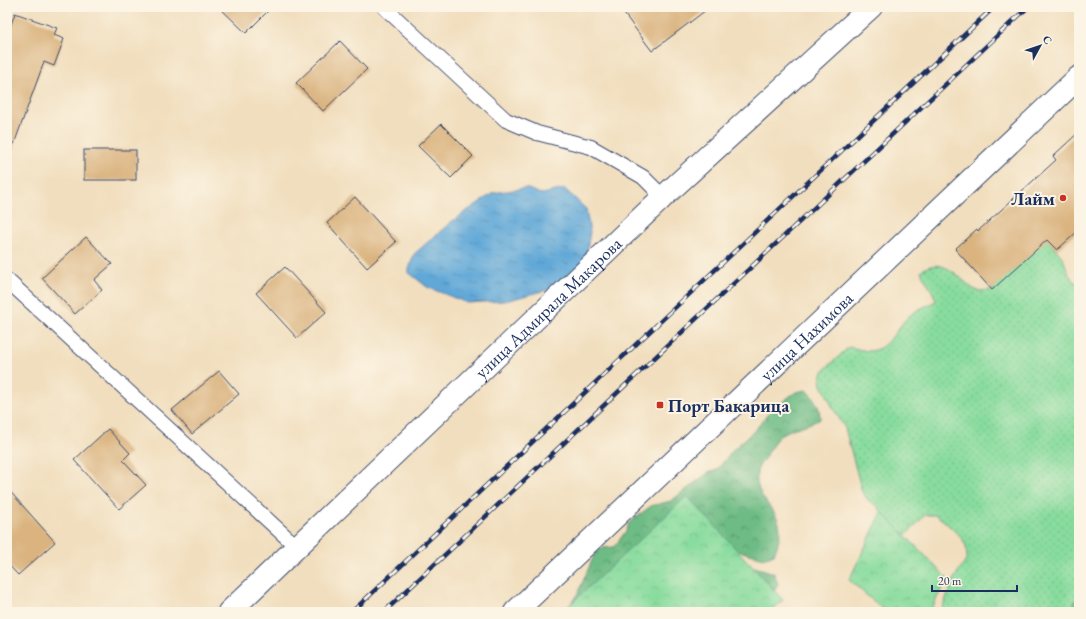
<svg xmlns="http://www.w3.org/2000/svg" width="1086" height="619" font-family="'EB Garamond',serif">
<style>
.grass{fill:url(#grass-dots);stroke:#52867e}
.forest{fill:url(#forest-crowns);stroke:#447672}
.park{fill:url(#park-crowns);stroke:#52867e}
.water{fill:url(#water-ripples);stroke:#3e6c9b}
.building{fill:#dab37f}
.lines{fill:none;stroke-linecap:round;stroke-linejoin:round}
.service-casing{stroke:#3b496c;stroke-width:16}
.minor-casing{stroke:#3b496c;stroke-width:24}
.secondary-casing{stroke:#3b496c;stroke-width:24}
.service{stroke:#fff;stroke-width:14}
.minor{stroke:#fff;stroke-width:22}
.secondary{stroke:#fff;stroke-width:22}
.rail-casing{stroke:#1b2f5e;stroke-width:4.5}
.rail{stroke:#fcf5e5;stroke-width:3;stroke-dasharray:9;stroke-linecap:butt}
.poi-dot{fill:#c8321e;stroke:#fcf5e5;stroke-width:1.5}
.labels{text-anchor:middle;dominant-baseline:central;stroke-width:4;stroke-linejoin:round;paint-order:stroke}
.poi-label{font-size:18px;font-weight:bold;fill:#1b2f5e;stroke:#fcf5e5;text-anchor:end}
.street-label{font-size:18px;fill:#1b2f5e;stroke:#fcf5e5}
</style>
<defs>
<pattern id="grass-dots" width="8" height="8" patternUnits="userSpaceOnUse"><rect width="8" height="8" fill="#88dc9e"/><path d="M2 2h.1M6 6h.1" fill="none" stroke="#75bd8a" stroke-width="1.8" stroke-linecap="round"/></pattern>
<pattern id="forest-crowns" width="20" height="18" patternUnits="userSpaceOnUse"><rect width="20" height="18" fill="#6ebc85"/><path d="M2 6a3 3 0 1 1 6 0M12 15a3 3 0 1 1 6 0" fill="none" stroke="#5a9970"/></pattern>
<pattern id="park-crowns" width="20" height="18" patternUnits="userSpaceOnUse"><rect width="20" height="18" fill="#88dc9e"/><path d="M2 6a3 3 0 1 1 6 0M12 15a3 3 0 1 1 6 0" fill="none" stroke="#75bd8a"/></pattern>
<pattern id="water-ripples" width="26" height="14" patternUnits="userSpaceOnUse"><rect width="26" height="14" fill="#61a8d8"/><path d="M2 4q2-2 4 0t4 0M15 11q2-2 4 0t4 0" fill="none" stroke="#4f89b2"/></pattern>
</defs>
<rect width="100%" height="100%" fill="#fcf5e5"/>
<filter id="ink" filterUnits="userSpaceOnUse"><feTurbulence type="fractalNoise" baseFrequency=".025" numOctaves="2"/><feDisplacementMap in="SourceGraphic" scale="8" xChannelSelector="R" yChannelSelector="G"/><feConvolveMatrix kernelMatrix="1 2 1 2 8 2 1 2 1" color-interpolation-filters="sRGB"/></filter>
<filter id="wash" filterUnits="userSpaceOnUse"><feTurbulence type="fractalNoise" baseFrequency=".012" numOctaves="4" result="noise"/><feDisplacementMap in="SourceGraphic" scale="16" xChannelSelector="R" yChannelSelector="G"/><feGaussianBlur stdDeviation="0.9" result="paint"/><feColorMatrix in="noise" values="0 0 0 0 0 0 0 0 0 0 0 0 0 0 0 0 0 1.4 0 .05"/><feComposite in="paint" operator="in"/></filter>
<g filter="url(#wash)">
<rect width="100%" height="100%" fill="#f1debe"/>
<!-- grass -->
<path class="grass" d="M 1043,234 L 1063,258 L 1069,275 L 1079,286 L 1079,591 L 1073,607 L 1077,612 L 938,612 L 942,608 L 955,577 L 967,558 L 966,546 L 960,536 L 944,521 L 936,515 L 925,515 L 907,534 L 897,530 L 877,506 L 868,500 L 862,492 L 845,428 L 834,410 L 820,381 L 823,371 L 849,347 C 855,348 864,351 870,351 C 889,349 897,327 909,316 C 917,309 927,306 936,301 C 933,290 925,282 921,271 C 937,259 950,268 964,281 C 969,285 973,290 979,291 C 983,291 988,290 992,290 Z"/>
<!-- forest -->
<g class="forest">
<path d="M 806,390 C 815,399 820,405 820,419 C 808,426 791,427 780,436 C 774,440 772,447 768,453 C 765,459 758,465 757,472 C 753,509 795,508 774,554 L 764,558 L 732,549 L 747,571 L 755,567 L 774,573 L 778,584 L 773,594 L 565,612 L 578,593 L 595,553 L 603,548 L 614,547 L 626,531 L 629,523 L 636,517 L 651,506 L 671,501 L 708,473 L 717,470 L 734,449 L 755,430 L 772,409 L 796,392 Z"/>
<polygon points="1079,591 1079,612 1077,612 1073,607"/>
</g>
<!-- park -->
<g class="park">
<polygon points="687,496 783,600 770,612 562,612"/>
<polygon points="882,512 947,578 930,612 886,612 849,580"/>
</g>
<!-- water -->
<polygon class="water" points="526,188 541,194 565,189 586,209 590,232 586,258 559,287 505,301 467,303 427,287 408,272 414,254 451,222 493,193"/>
<g id="blocks">
<!-- building -->
<g class="building">
<polygon points="219,7 272,7 246,33"/>
<polygon points="619,7 710,7 652,51"/>
<polygon points="15,13 57,28 54,35 64,39 54,66 44,62 10,155 7,155 7,36"/>
<polygon points="340,41 367,69 323,111 296,83"/>
<polygon points="441,124 473,156 451,178 418,146"/>
<polygon points="1079,132 1079,230 1057,250 1047,240 992,290 955,249 977,229 978,231 1056,160 1053,156"/>
<rect x="84" y="150" width="52" height="30"/>
<polygon points="355,197 396,242 367,268 327,223"/>
<polygon points="86,237 112,264 94,280 102,290 75,314 42,278"/>
<polygon points="285,267 326,312 297,338 256,293"/>
<polygon points="219,371 239,394 192,434 172,410"/>
<polygon points="108,429 130,453 123,460 146,485 119,509 74,460"/>
<polygon points="7,488 55,542 18,575 7,563"/>
</g>
</g>
</g>
<g filter="url(#ink)">
<use href="#blocks" fill-opacity="0" stroke="#3b496c" stroke-width="1"/>
<g class="lines">
<defs>
<g id="service">
<polyline points="384,7 506,120 537,133 591,147 643,177 663,197"/>
<polyline points="7,280 297,547"/>
</g>
<g id="minor">
<path id="s1" d="M 229,612 L 663,197 L 871,7"/>
</g>
<g id="secondary">
<path id="s2" d="M 515,612 L 1079,77"/>
</g>
</defs>
<!-- service casing -->
<use href="#service" class="service-casing"/>
<!-- minor casing -->
<use href="#minor" class="minor-casing"/>
<!-- secondary casing -->
<use href="#secondary" class="secondary-casing"/>
<!-- service -->
<use href="#service" class="service"/>
<!-- minor -->
<use href="#minor" class="minor"/>
<!-- secondary -->
<use href="#secondary" class="secondary"/>
<defs>
<g id="rail">
<polyline points="352,612 994,7"/>
<polyline points="384,612 1028,7"/>
</g>
</defs>
<!-- rail casing -->
<use href="#rail" class="rail-casing"/>
<!-- rail -->
<use href="#rail" class="rail"/>
</g>
</g>
<!-- markers -->
<g class="poi-dot">
<circle cx="1063" cy="198" r="4"/>
<rect x="656" y="401" width="8" height="8" rx="2"/>
</g>
<g class="labels">
<!-- poi labels -->
<g class="poi-label">
<text x="1055" y="198">Лайм</text>
<text x="668" y="405" text-anchor="start">Порт Бакарица</text>
</g>
<!-- street labels -->
<g class="street-label">
<text stroke="none"><textPath href="#s1" startOffset="441">улица Адмирала Макарова</textPath></text>
<text stroke="none"><textPath href="#s2" startOffset="401">улица Нахимова</textPath></text>
</g>
</g>
<!-- margin -->
<rect width="1086" height="619" fill="none" stroke="#fcf5e5" stroke-width="24"/>
<!-- north arrow -->
<g transform="translate(1040 46) rotate(50)" stroke="#fcf5e5" stroke-width="3" paint-order="stroke">
<path d="M0-3L7 15L0 10L-7 15Z" fill="#1b2f5e"/>
<text y="-6" font-size="11" font-weight="bold" text-anchor="middle" fill="#1b2f5e">С</text>
</g>
<!-- scale -->
<path d="M932 585v6h85v-6" fill="none" stroke="#1b2f5e" stroke-width="2"/>
<text x="938" y="585" font-size="12" fill="#1b2f5e" stroke="#fcf5e5" stroke-width="3" paint-order="stroke">20 m</text>
</svg>
